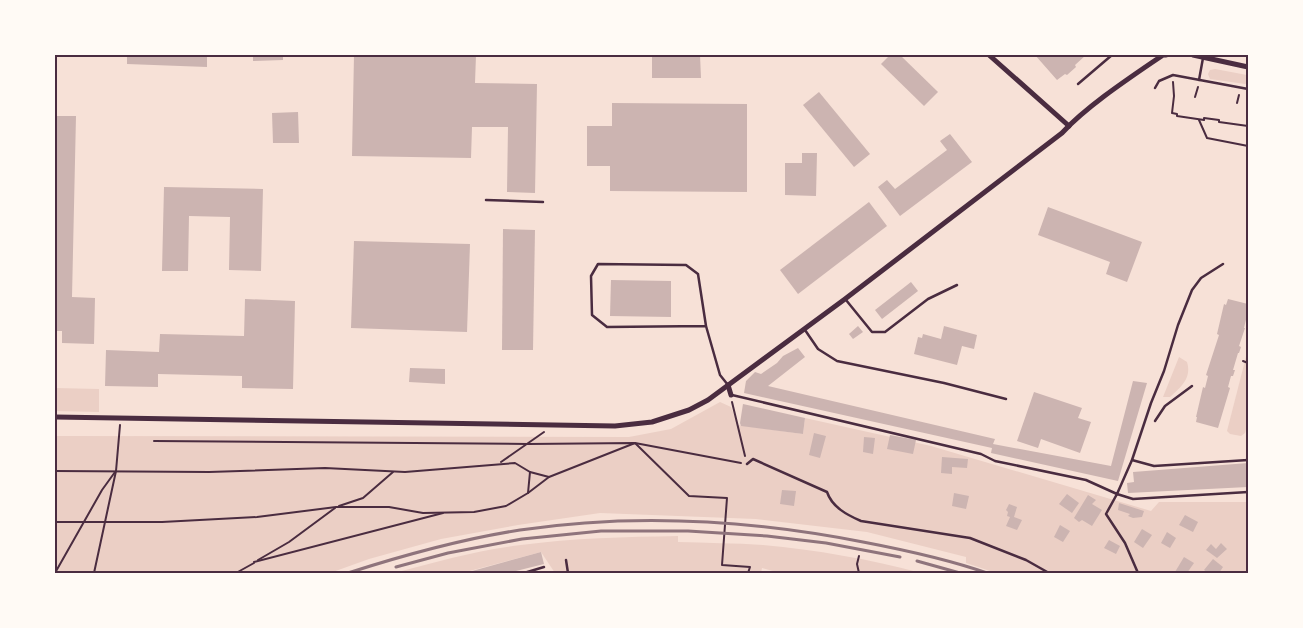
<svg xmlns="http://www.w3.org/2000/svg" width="1303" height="628" font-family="Ubuntu,sans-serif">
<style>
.green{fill:#ebcfc5}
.building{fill:#ccb4b1}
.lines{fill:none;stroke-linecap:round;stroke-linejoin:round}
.path{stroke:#4a2c40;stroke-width:2}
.service{stroke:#4a2c40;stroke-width:2.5}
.minor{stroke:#4a2c40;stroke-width:5}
.rail{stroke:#8f747c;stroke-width:3}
.neatline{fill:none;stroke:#4a2c40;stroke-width:2}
</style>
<rect width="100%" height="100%" fill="#f7e1d7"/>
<!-- green -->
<g class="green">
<polygon points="1215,69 1247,75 1248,83 1245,84 1210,79 1208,74 1210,70"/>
<polygon points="1248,349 1248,422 1245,433 1241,436 1230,434 1227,431"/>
<path d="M 1179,357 L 1187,362 C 1192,378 1181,387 1170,397 L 1163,397 Z"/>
<polygon points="55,388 99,389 99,412 55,411"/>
<polygon points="720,402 731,407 738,425 803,434 805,418 931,446 1151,511 1159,502 1248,502 1248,573 996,573 966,563 966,557 867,532 756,519 600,513 518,525 441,539 369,559 330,573 55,573 55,436 629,437 671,429"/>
<path d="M 678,536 L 678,542 C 706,543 735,543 763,545 C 816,550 870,559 921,573 L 780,573 L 762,568 L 761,573 L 555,573 L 541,552 L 462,573 L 394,573 C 436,562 478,550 521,545 C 573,538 626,537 678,536 Z"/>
</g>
<!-- building -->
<g class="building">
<polygon points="127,55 207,55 207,67 127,64"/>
<polygon points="253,55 283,55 283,60 253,61"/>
<polygon points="354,55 476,55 475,83 537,84 535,193 507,192 508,127 472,127 471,158 352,156"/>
<polygon points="652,55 700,55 701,78 652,78"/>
<polygon points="890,55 900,55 938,92 924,106 881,64"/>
<polygon points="1035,55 1086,55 1075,65 1076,67 1067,75 1065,74 1057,80"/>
<polygon points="819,92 870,154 854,167 803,105"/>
<polygon points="612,103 747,104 747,192 610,191 610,166 587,166 587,126 612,126"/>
<polygon points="298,112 299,143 273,143 272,113"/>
<polygon points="55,116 76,116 72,297 95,298 94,344 62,343 62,331 55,331"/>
<polygon points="950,134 972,162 900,216 878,187 887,180 895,189 947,150 940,141"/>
<polygon points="802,153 817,153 816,196 785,195 785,163 802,163"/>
<polygon points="164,187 263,189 261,271 229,270 230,217 189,216 188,271 162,271"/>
<polygon points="869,202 887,226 798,294 780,270"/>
<polygon points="1048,207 1142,242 1127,282 1106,274 1110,262 1038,235"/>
<polygon points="503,229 535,230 533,350 502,350"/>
<polygon points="354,241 470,244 467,332 351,328"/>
<polygon points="611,280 671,281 671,317 610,316"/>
<polygon points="911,282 918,291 882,319 875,310"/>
<polygon points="245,299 295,301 293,389 242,388 242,376 158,374 158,387 105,386 106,350 159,352 160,334 244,336"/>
<polygon points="1228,299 1248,304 1248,311 1244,328 1245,328 1239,346 1241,347 1239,353 1238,353 1233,370 1235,370 1233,376 1231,376 1228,387 1230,388 1218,428 1196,422 1197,417 1196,417 1203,387 1205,388 1208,376 1206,375 1219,335 1217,334 1224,304 1226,305"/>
<polygon points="858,326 863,332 853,339 849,334"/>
<polygon points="944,326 977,335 974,349 962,346 957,365 914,354 918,337 922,338 923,334 941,339"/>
<polygon points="798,348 805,357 768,386 995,439 993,444 1111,466 1133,381 1147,383 1118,481 991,453 992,448 744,393 746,381 755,372 761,374 777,363 783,356"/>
<polygon points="410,368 445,369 445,384 409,382"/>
<polygon points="1034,392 1082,408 1078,418 1091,422 1080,453 1041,439 1038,448 1017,441"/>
<polygon points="743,404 805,418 803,434 741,426 740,423"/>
<polygon points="814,433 826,436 820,458 809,455"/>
<polygon points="890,435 916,440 913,454 887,449"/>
<polygon points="864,437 875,438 873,454 863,452"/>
<polygon points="942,457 968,459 967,468 952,467 952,474 941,473"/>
<polygon points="1248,463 1248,487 1128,493 1127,483 1134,482 1133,472"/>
<polygon points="782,490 796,491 794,506 780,504"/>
<polygon points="954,493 969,496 966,509 952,506"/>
<polygon points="1067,494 1079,503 1072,513 1059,504"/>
<polygon points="1088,495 1096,500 1092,504 1102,510 1092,526 1082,520 1079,522 1074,518"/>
<polygon points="1119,503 1144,511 1142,517 1133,518 1128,516 1130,514 1118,510"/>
<polygon points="1009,504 1017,507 1014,517 1022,520 1017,530 1006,526 1010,517 1007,516 1008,512 1006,510"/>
<polygon points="1185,515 1198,522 1193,532 1179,525"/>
<polygon points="1060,525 1070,531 1063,542 1054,537"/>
<polygon points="1142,529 1152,535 1143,548 1134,542"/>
<polygon points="1167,532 1176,538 1170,548 1161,543"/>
<polygon points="1109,540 1120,546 1116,554 1104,548"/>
<polygon points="1221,543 1227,549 1217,558 1206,550 1211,544 1216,549"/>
<polygon points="541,552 544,564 508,573 465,573"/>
<polygon points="1184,557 1194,563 1187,573 1176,573 1175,572"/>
<polygon points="1213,559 1223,567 1219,573 1208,573 1204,570"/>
</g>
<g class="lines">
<!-- path -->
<g class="path">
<polyline points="1173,82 1174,96 1172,113 1177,114 1177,116 1204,120 1204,118 1219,120 1219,122 1248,126"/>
<polyline points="1195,97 1198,87"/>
<polyline points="1237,103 1239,95"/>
<polyline points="1199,120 1207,138 1248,146"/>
<polyline points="1243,361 1248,363"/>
<polyline points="732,402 745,456"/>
<polyline points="154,441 528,444 635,443 689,496 727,498 722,565 750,567 748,573"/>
<polyline points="501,462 544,432"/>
<polyline points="55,471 209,472 325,468 405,472 515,463 530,472 528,493 506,506 474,512 423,513 389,507 336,507 257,517 162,522 55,522"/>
<polyline points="530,472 549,477"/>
<polyline points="528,493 549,477 635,443 741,463"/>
<polyline points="339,506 363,498 393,472"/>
<polyline points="859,556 857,564 859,573"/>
<polyline points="258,560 289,542 335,508"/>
<polyline points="254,562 443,513"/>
<polyline points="55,573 102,490 115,472"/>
<polyline points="94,573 116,471 120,425"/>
<polyline points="236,573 254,563"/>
</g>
<!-- service -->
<g class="service">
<polyline points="1199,80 1203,58"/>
<polyline points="1078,84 1112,55"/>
<polyline points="1155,88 1159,81 1173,75 1248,89"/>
<polyline points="486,200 543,202"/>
<polyline points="846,300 872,332 885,332 928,299 957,285"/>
<polyline points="706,326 698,274 686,265 598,264 591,276 592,315 607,327 706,326 720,375 728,385"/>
<polyline points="805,330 818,349 837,361 944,383 1006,399"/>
<polyline points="732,395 981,454 995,461 1086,480 1117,494 1132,460 1151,403 1164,371 1178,325 1192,290 1201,278 1223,264"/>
<polyline points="1155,421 1165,406 1192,386"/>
<polyline points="1132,460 1154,466 1248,460"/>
<path d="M 747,464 L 753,459 L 827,492 C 832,507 847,515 861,521 L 970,538 L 1026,560 L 1049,573"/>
<polyline points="566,560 568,573"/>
<polyline points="524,573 544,567"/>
<polyline points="1138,573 1125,543 1106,514 1117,494 1133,499 1248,492"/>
</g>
<!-- minor -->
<g class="minor">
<polyline points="989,55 1069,126"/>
<polyline points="1193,55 1248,67"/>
<polyline points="728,385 731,395"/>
<path d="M 55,417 L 615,426 L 652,422 L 689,410 L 708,400 L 845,299 L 1062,133 C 1088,105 1131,77 1163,55 L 1166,55"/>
</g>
<!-- rail -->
<g class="rail">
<polyline points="917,561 960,573"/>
<polyline points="396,567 448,553 522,539 601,531 688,531 767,536 826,543 900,557"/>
<path d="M 348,573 C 404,555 462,539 520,530 C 633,513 751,520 863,542 C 905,550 947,559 987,573"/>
</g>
</g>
<!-- border -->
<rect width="1303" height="628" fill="none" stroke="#fffaf5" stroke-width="112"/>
<rect x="56" y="56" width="1191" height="516" class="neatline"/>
</svg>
